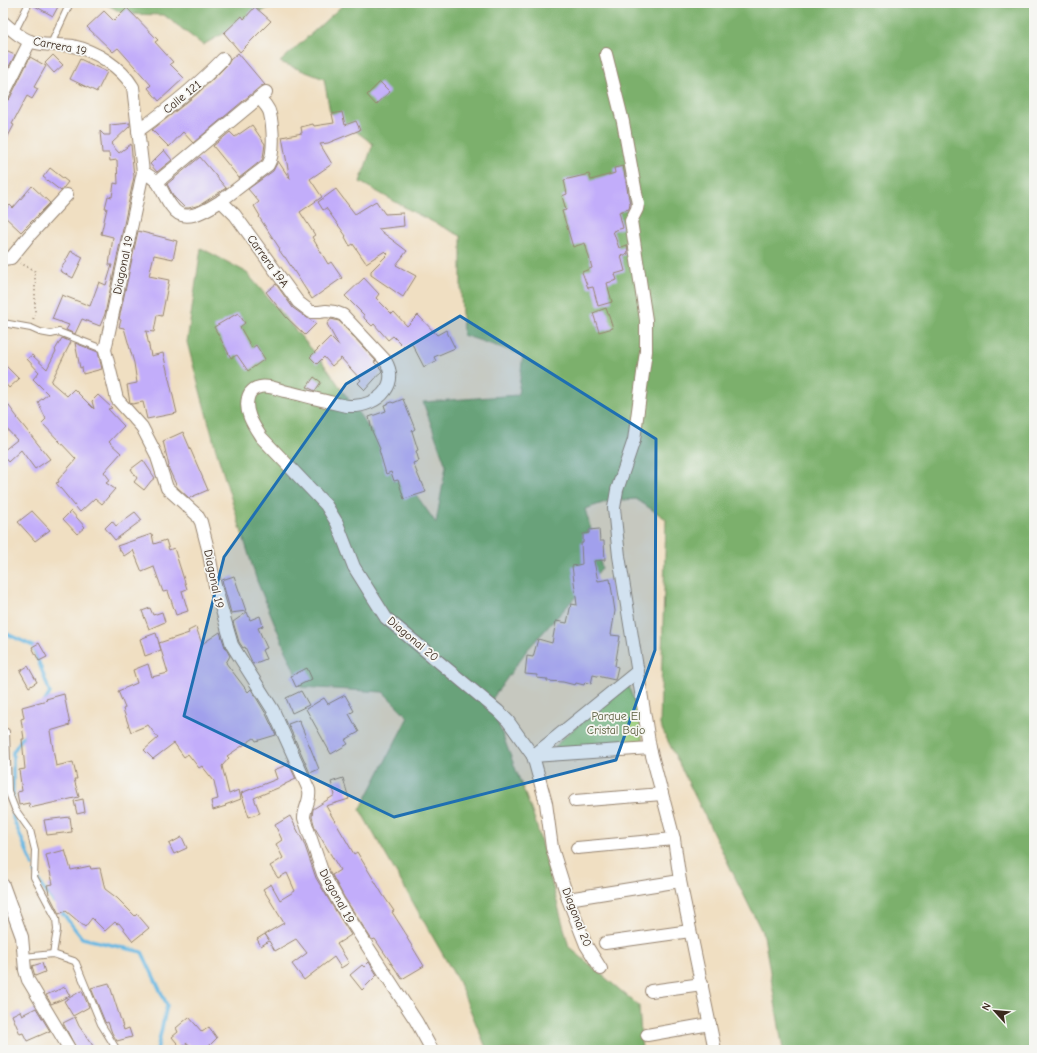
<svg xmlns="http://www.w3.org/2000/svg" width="1037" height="1053" font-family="'Comic Neue',sans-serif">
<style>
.green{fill:#9bcd7d;stroke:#6b7c4e}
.forest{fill:#7cb06c;stroke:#5c6d45}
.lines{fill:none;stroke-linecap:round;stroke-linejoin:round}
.stream{stroke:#68b8e3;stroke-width:3.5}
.building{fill:#c2adfa}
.service-casing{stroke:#968470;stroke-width:8}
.minor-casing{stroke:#968470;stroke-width:14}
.path{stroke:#968470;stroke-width:2;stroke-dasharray:1 3;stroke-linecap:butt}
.service{stroke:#fff;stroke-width:6}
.minor{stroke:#fff;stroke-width:12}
.marked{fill:#1f6fb2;fill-opacity:0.2;stroke:#1f6fb2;stroke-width:3;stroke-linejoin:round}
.labels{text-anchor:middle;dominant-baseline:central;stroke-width:3.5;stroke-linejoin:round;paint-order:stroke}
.street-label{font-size:12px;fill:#3b2a1e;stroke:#f6f6f2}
.park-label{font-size:12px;fill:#585b3a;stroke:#f6f6f2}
</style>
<rect width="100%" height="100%" fill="#f6f6f2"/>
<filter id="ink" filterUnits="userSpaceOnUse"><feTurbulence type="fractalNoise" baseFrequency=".025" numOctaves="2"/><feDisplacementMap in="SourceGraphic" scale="8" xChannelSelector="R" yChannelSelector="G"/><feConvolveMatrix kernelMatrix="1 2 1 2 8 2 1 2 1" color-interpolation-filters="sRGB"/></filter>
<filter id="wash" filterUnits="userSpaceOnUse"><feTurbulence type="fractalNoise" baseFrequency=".012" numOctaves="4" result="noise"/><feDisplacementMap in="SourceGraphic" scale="16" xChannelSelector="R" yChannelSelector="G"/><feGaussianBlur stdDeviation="0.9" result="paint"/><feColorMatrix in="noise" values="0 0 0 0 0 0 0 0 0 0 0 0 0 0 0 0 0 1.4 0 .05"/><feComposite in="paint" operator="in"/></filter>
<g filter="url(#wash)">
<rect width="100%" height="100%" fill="#f0dfc2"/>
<!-- green -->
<polygon class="green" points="627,684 639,712 643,745 555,748 561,740"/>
<!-- forest -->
<g class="forest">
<polygon points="106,3 277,3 203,45 164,15 124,14 106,4"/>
<polygon points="345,3 1034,3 1034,1050 783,1050 764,936 660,725 666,519 636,499 609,501 585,509 602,568 527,650 490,702 535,820 569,947 639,1006 642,1050 487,1050 458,981 360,810 408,717 383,692 301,687 257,581 216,450 187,342 201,248 246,272 321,360 436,523 446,466 423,402 518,395 523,355 463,335 461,294 461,236 415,213 360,182 373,144 330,112 324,79 280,62"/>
</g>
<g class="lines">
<!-- stream -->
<g class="stream">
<polyline points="3,632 33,646 50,693 44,703"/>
<polyline points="13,800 13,752 26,732"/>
<polyline points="13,808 13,818 33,866"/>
<polyline points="35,872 42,887 54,902"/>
<polyline points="60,910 82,938 142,952 167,1005 157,1050"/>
</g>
</g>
<g id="blocks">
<!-- building -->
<g class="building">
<polygon points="33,3 60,3 53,16 33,5"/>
<polygon points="255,7 271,21 240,52 224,33 242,16 244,19"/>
<polygon points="127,8 158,40 155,42 173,62 170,64 184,78 159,101 148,88 151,85 118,48 113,52 87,27 104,11 114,21"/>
<polygon points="3,50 15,55 3,78"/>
<polygon points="238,53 265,85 261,86 193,143 183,132 169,147 152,130 197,94 218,74 228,64 230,60"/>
<polygon points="53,55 63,65 54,73 45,63"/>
<polygon points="30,57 46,66 34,87 38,89 32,99 27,96 12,124 14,125 3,146 3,102 7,101 10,98"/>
<polygon points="80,59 107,72 97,92 70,79"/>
<polygon points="380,82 390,92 376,105 367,95"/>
<polygon points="342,112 345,125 356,121 360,130 328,143 320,144 332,164 310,179 322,197 300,212 315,235 312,237 328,264 331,262 342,278 312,299 285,257 284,257 279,250 280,249 259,217 260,216 254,206 259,202 248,189 273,171 278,161 290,179 282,137 302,133 301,127 313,124 314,126 334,123 332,114"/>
<polygon points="130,123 130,126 111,144 119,153 131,144 134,177 105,314 100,326 82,319 75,334 66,330 69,325 52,319 62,295 90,306 99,282 106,285 112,265 109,265 113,237 101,234 107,208 105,208 108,196 112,197 114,183 118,184 117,160 110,161 109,153 102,153 100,131 104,135 110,135 110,125"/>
<polygon points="252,125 265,144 263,158 262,160 239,178 213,146 230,132 235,137"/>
<polygon points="164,150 172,160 157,172 150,164"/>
<polygon points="200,157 226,188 200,205 189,208 185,208 174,197 167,184"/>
<polygon points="623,166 630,204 629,209 619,212 623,228 613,231 619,248 627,245 628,254 621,256 625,271 615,274 617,280 607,283 612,302 598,306 593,287 588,288 582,272 592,268 585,243 573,247 562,211 566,210 562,196 567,194 564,180 589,174 591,180 615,173 614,168"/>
<polygon points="50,168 68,182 61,191 43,177"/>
<polygon points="32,186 50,203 21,232 3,215 3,212 10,205 13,208"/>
<polygon points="336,189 355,214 376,201 385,214 403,213 404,226 378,229 407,251 396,265 416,276 403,297 371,275 371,271 388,254 385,251 366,263 353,244 350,246 345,237 346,236 326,208 323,210 318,202"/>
<polygon points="138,231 177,241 173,259 154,255 149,276 169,280 162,316 157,315 154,332 146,331 151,356 163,353 177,413 147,419 143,402 132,404 130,403 127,385 137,383 134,363 124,328 119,327 121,320 119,319"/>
<polygon points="71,251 83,257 73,278 60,271"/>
<polygon points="364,278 379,294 376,298 392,314 394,312 407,326 418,315 437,335 446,330 455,348 434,357 436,361 424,367 411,342 405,348 393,336 388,340 374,324 372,326 364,318 364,315 345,296"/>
<polygon points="276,284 293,308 316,324 305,335 286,317 266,292"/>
<polygon points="606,308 613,328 599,332 593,313"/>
<polygon points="238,313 245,323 240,327 252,348 256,345 265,359 248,371 237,355 231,358 214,327"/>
<polygon points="331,319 339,321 376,361 374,362 381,369 382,371 365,390 358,383 361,380 341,358 332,366 324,357 317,364 310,357 330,337 339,346 327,324"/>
<polygon points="62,338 71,342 51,382 67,396 74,389 94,409 92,401 98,395 112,408 108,409 124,426 109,442 121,453 104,472 110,480 106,483 115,489 102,504 95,498 80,512 56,483 59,482 58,480 76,459 42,423 46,419 38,402 48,394 33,379 39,372 27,359 32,355 47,369 56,351 55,350"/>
<polygon points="75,343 98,352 102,369 83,374 82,367 80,368"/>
<polygon points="3,363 19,379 9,388 3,381"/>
<polygon points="314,377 321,382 315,391 307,387"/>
<polygon points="3,398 18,418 17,418 50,459 35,469 21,450 8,462 3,456 3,451 17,440 3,425"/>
<polygon points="403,399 415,429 412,431 418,450 416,451 419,461 413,463 421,482 422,482 426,492 404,499 398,480 394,481 391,472 386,474 379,450 380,449 372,431 369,417 386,411 384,405 392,402 393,403"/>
<polygon points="183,432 208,490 189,498 177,487 168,467 169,466 163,441"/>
<polygon points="143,460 155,478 151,481 144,490 134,482 137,478 131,469"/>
<polygon points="32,511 50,530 35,541 18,522"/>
<polygon points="71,511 85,527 77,534 63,519"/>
<polygon points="135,512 142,520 115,540 105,528 112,521 116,526"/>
<polygon points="599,529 600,541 604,541 605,560 594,561 598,581 610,579 615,611 611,635 620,636 615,666 618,667 615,680 593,675 591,684 585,682 584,685 576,683 575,685 563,682 547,681 547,679 537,678 537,675 525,674 527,656 533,657 538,639 552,643 556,621 567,623 571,604 577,605 572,566 582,564 581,543 583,543 583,534 589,533 589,530"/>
<polygon points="152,534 154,544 166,540 169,550 174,548 187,589 182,591 188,611 176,615 168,591 163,592 154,567 142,572 133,550 124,556 117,546"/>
<polygon points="234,576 246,611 231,613 222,580"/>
<polygon points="150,608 153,615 162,612 165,622 149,629 142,611"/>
<polygon points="247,612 250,620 260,616 263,626 258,628 267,648 262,650 266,659 253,664 245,647 243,648 239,642 233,622"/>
<polygon points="196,627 202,644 220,632 225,647 230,656 226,663 248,692 251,689 266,714 276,735 256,741 254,738 227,756 229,758 222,766 229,794 239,790 241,799 225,805 226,806 213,810 211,801 218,799 214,781 202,766 199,768 188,754 184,757 174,743 153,759 144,750 158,738 148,725 131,732 123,709 125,708 118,691 137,683 133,670 148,664 152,677 168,673 159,643 189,633 188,631"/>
<polygon points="156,633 161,650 145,656 140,639"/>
<polygon points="39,643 47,657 39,661 32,647"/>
<polygon points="28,666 37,682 29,687 20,671"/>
<polygon points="307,668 312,679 296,687 291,676"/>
<polygon points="301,691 309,705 292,713 286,698"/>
<polygon points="64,694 70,725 50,731 56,766 73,762 77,779 74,779 79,797 30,808 29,803 19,805 17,792 22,791 19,770 25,769 22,739 24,739 21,719 24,718 22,707 47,700 46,699"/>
<polygon points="345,695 354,711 349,714 359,732 345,740 348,744 331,754 306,709 324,698 328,704"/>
<polygon points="299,720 319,769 310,773 288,724"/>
<polygon points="289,764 296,779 285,784 285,785 254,798 260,813 249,817 241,793 277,779 274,770"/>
<polygon points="343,778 349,799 326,806 354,854 357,852 383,895 394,911 392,912 408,937 407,938 424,966 402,979 375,939 372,940 344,897 332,875 340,870 315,828 312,817 313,809 335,795 331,782"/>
<polygon points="83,799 85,812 77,814 74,801"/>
<polygon points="290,816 304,843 316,878 332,905 351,935 337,944 349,963 341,968 334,957 304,980 292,964 307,953 296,939 275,951 269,941 261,946 257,939 265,934 269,940 265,934 284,923 263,889 271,884 280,900 295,891 287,873 278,878 270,866 283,858 276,844 282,840 275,825"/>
<polygon points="70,817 72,832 47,835 44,820"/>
<polygon points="182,837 187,848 174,854 169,844"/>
<polygon points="65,850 71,870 90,866 91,869 100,868 105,889 117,898 135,916 137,914 149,928 133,941 119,923 117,924 115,922 105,931 92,918 85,927 66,911 59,914 49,894 47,885 53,884 46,855"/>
<polygon points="369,962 377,975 362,990 350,975 362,965 364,967"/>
<polygon points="42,963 45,972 35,976 32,966"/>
<polygon points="109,983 124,1030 129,1028 132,1037 117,1041 112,1033 108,1022 106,1023 105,1022 91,988"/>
<polygon points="65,987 70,996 51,1004 46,995"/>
<polygon points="81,991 82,991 89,1007 73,1016 64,1001"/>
<polygon points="36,1008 50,1031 27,1041 23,1033 20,1034 12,1015 20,1011 22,1015"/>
<polygon points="75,1017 79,1026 96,1050 77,1050 63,1023"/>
<polygon points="189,1017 202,1032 209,1027 217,1038 205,1050 196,1050 187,1043 181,1048 172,1037 178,1032 176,1028"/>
</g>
</g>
</g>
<g filter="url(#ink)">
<use href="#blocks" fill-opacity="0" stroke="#968470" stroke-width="1"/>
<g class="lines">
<defs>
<g id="service">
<polyline points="14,33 29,3"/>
<polyline points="51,44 70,3"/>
<polyline points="3,323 31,328 40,332 51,334 59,332 105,350"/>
<polyline points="6,732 8,791 15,809 30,830 35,850 34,877 56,918 57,930 53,954"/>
<polyline points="24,957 53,954 74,961 76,963 101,1024 117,1050"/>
</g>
<g id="minor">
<path d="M 3,22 C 13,31 23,40 36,43 C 47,46 62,44 73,46 C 96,51 121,67 133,87 L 143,172 L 105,350 L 117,399 L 142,427 L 156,454 L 167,488 L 197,515 L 201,522 L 208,549 L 215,586 L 232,645 L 273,710 L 309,790 C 311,800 304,808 304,818 L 323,874 L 338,901 L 416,1021 L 432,1050"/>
<polyline points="606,54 623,122 638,204 637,209 631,221 646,320 646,351 634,440 617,490 614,508 619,556 650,748 674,839 680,881 715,1050"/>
<polyline points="3,95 30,41"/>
<path d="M 138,131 C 168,109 197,86 223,59"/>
<path d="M 143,172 C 148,175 155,179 158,183 C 163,191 166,200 172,207 C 184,226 208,209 221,201 L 235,215 L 298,302 L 311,312 L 319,312 L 326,311 L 335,312 L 343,315 L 385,360 C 391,370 393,380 385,391 C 378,401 362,407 350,406 C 342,406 334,403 326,401 C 312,398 298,394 284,391 C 277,389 268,385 260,387 C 254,388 249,392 248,398 C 244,412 254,426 261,437 L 326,505 L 337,523 L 354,567 L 386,618 L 498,711 L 508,721 L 533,756 L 546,803 L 552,848 L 568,899 L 586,945 L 601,969"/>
<polyline points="157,182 266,92"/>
<path d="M 221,201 L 268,165 C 275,154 273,127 270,114 C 269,108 264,103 259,98"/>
<polyline points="3,259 11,258 29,236 67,195"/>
<polyline points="533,756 638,671"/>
<polyline points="533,756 650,748"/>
<polyline points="575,801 662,794"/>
<polyline points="577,848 674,839"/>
<polyline points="3,885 22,937 25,970 28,980 70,1050"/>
<polyline points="568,899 680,881"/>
<polyline points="605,943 690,931"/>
<polyline points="651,991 702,984"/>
<polyline points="647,1035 710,1024"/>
</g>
</defs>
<!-- service casing -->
<use href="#service" class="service-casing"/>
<!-- minor casing -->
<use href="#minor" class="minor-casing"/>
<!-- path -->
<polyline class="path" points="20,263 34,270 35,273 35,312 33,320"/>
<!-- service -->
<use href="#service" class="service"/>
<!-- minor -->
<use href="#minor" class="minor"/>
</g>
</g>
<!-- marked area -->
<path class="marked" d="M 460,316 L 656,439 L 655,650 L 616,760 L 394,817 L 184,716 L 224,557 L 346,384 Z"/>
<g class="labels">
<!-- street labels -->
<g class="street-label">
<text transform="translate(60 46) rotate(11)">Carrera 19</text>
<text transform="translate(182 97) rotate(-39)">Calle 121</text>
<text transform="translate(268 261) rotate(54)">Carrera 19A</text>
<text transform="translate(123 265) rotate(-78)">Diagonal 19</text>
<text transform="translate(214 579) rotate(78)">Diagonal 19</text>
<text transform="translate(413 639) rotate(40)">Diagonal 20</text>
<text transform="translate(337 896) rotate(61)">Diagonal 19</text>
<text transform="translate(577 917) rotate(69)">Diagonal 20</text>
</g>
<!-- park labels -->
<g class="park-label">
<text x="616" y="716">Parque El<tspan x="616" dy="14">Cristal Bajo</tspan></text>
</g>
</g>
<!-- margin -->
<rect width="1037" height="1053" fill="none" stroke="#f6f6f2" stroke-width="16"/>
<!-- north arrow -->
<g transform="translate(995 1011) rotate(297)" stroke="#f6f6f2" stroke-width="3" paint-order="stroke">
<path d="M0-3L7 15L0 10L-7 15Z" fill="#3b2a1e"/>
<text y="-6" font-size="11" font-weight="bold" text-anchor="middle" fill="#3b2a1e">N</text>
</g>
</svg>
